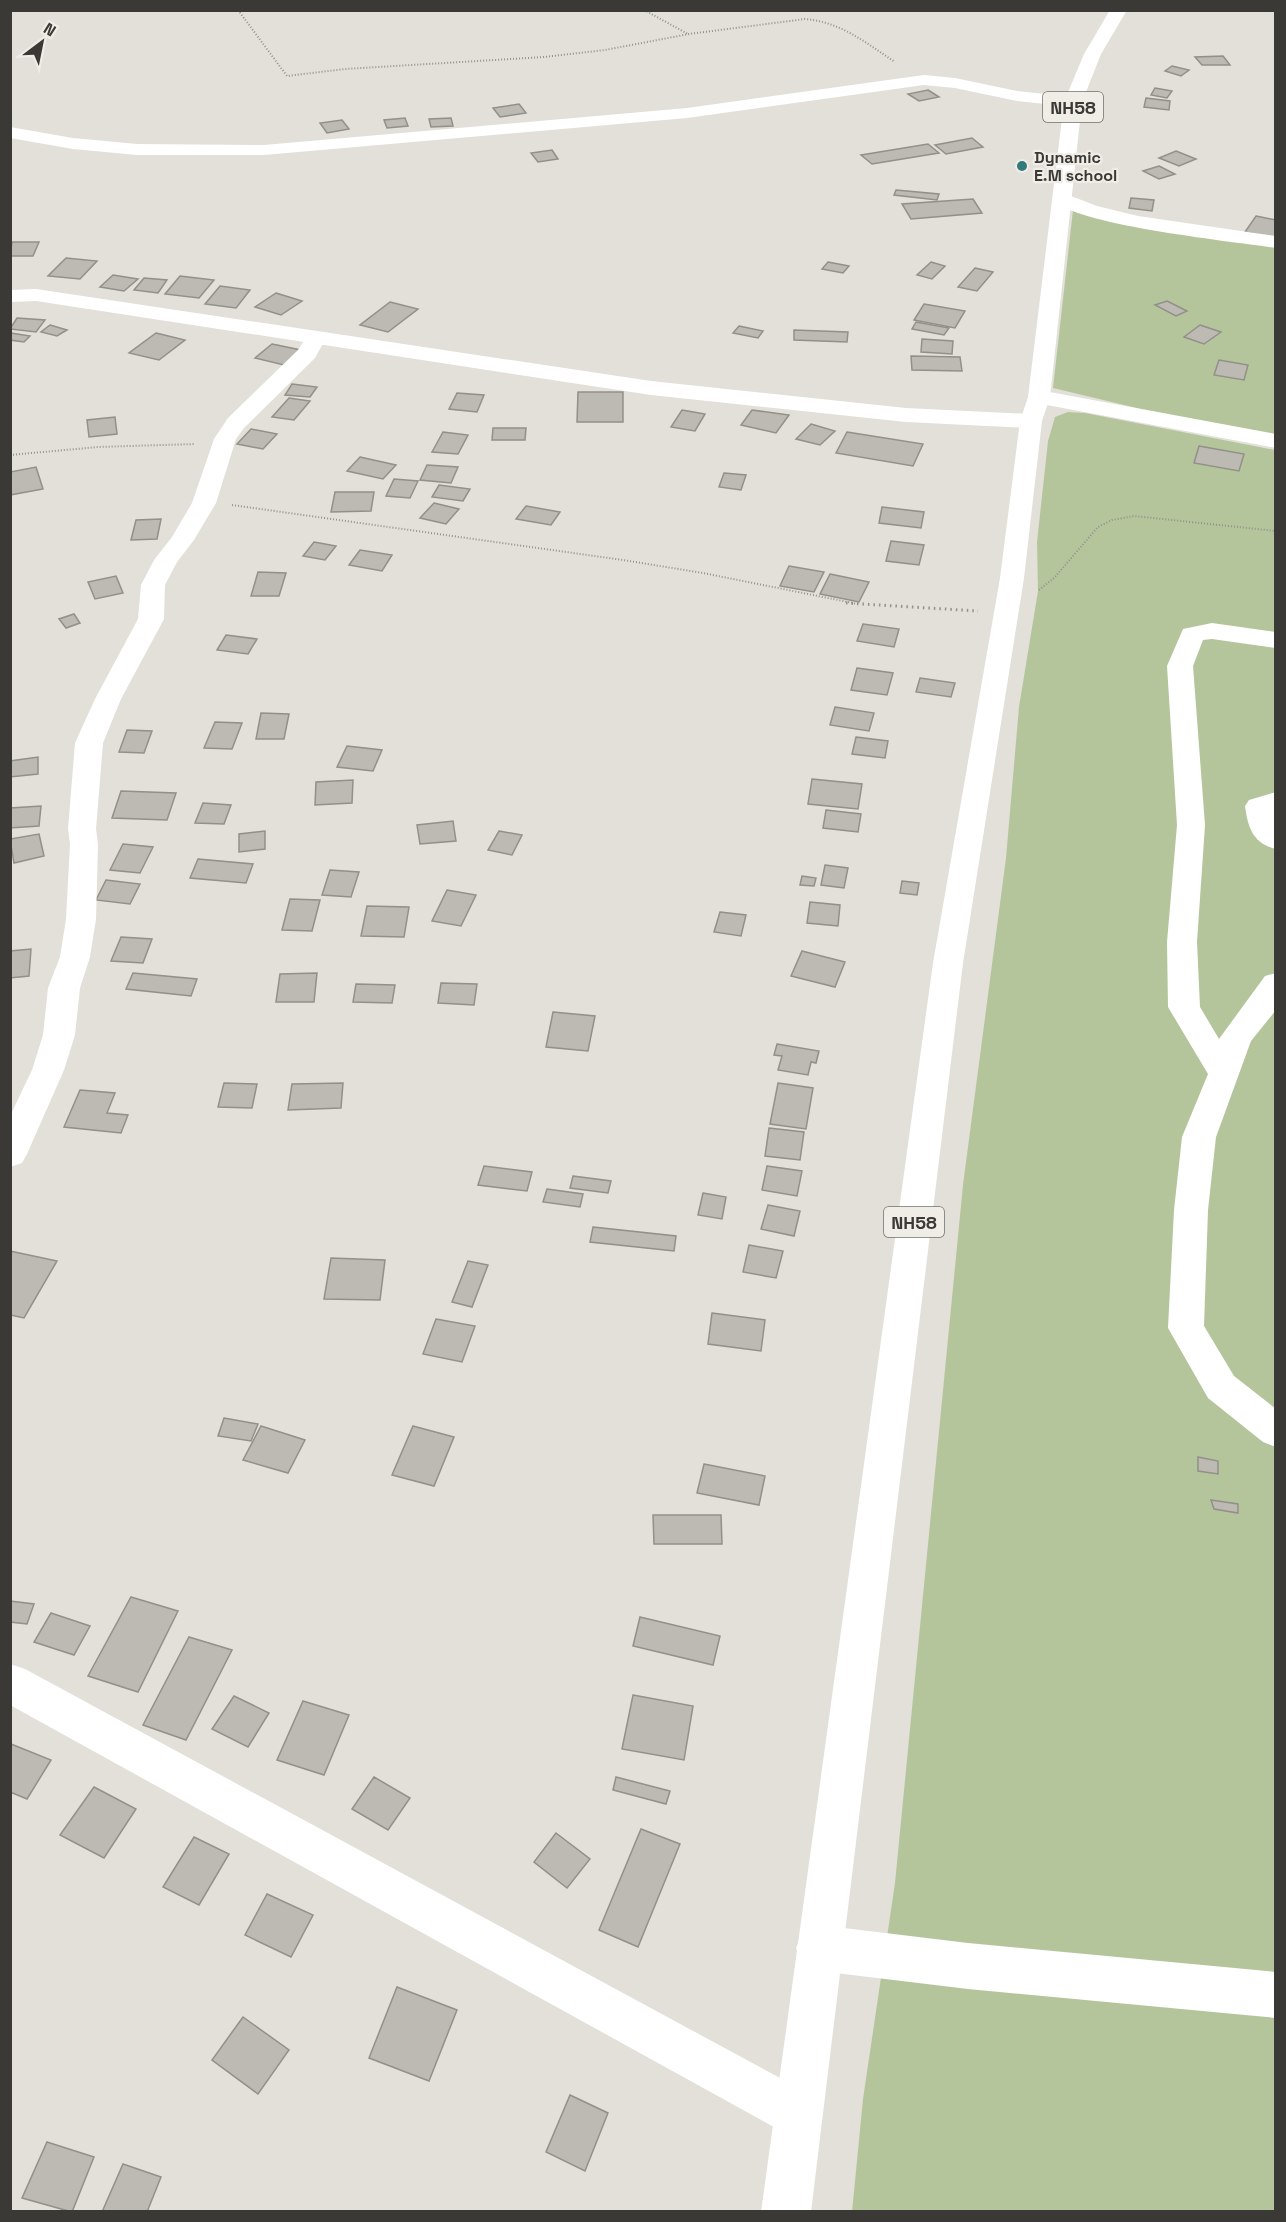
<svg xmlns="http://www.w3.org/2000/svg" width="1286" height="2222" font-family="'Space Grotesk',sans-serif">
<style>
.green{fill:#b5c59b}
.building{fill:#bcbab2;stroke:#929089;stroke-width:1.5}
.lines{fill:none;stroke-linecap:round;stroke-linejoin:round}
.path-far1{stroke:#93918c;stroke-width:2;stroke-dasharray:1 2;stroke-linecap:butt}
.path{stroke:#93918c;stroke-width:3;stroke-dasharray:1.5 4;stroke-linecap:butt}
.minor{fill:#fff;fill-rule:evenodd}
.tertiary{fill:#fff;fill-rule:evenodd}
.primary{fill:#fff;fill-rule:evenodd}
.poi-dot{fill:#327b7c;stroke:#f0ede6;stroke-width:2}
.labels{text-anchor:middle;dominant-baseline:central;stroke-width:4.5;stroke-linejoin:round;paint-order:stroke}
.far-poi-label{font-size:16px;font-weight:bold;fill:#3a3936;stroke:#f0ede6;text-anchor:start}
.shield{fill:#f0ede6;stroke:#716f6b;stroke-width:1.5}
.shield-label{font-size:18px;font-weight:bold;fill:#3a3936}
</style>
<rect width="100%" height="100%" fill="#e2e0d9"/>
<!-- green -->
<g class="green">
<polygon points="1073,210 1275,244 1275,435 1141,409 1053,388"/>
<polygon points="1068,412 1085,413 1275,450 1275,2211 852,2212 863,2099 895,1883 963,1185 1006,858 1019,707 1038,591 1037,542 1048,441 1055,417"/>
</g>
<!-- building -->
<g class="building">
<polygon points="1223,56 1230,65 1202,65 1195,57"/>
<polygon points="1172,66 1189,70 1181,76 1165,71"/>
<polygon points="1155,88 1172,91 1167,98 1151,95"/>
<polygon points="928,90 939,97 919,101 908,94"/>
<polygon points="1146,98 1170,101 1169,110 1144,107"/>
<polygon points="519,104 526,113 500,117 493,108"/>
<polygon points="405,118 408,126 387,128 384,120"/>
<polygon points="451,118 453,126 431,127 429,119"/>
<polygon points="342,120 349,129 327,133 320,123"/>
<polygon points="972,138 983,147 946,154 935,145"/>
<polygon points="928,144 939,153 872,164 861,155"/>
<polygon points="552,150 558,159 538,162 531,153"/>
<polygon points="1176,151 1196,159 1179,166 1159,158"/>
<polygon points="1159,166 1175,174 1159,179 1143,171"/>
<polygon points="896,190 939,194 937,200 894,195"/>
<polygon points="1131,198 1154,200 1152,211 1129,208"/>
<polygon points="973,199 982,213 911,219 902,204"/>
<polygon points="1256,216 1276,220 1276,238 1245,232"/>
<polygon points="12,242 39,242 33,256 10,256"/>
<polygon points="66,258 97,261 80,279 48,276"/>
<polygon points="828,262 849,266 843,273 822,269"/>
<polygon points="931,262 945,266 932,279 917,275"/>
<polygon points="975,268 993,272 977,291 958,287"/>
<polygon points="113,275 138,279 124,291 100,287"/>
<polygon points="180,276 214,280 199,298 165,294"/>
<polygon points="144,278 167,280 158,293 134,290"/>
<polygon points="220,286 250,290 236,308 205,304"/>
<polygon points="276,293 302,301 281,315 255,307"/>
<polygon points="1167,301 1187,311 1176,316 1155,305"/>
<polygon points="390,302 418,309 388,332 360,325"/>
<polygon points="924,304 965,311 955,328 914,320"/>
<polygon points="17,318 45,320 36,332 10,329"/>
<polygon points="916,322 949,328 944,335 912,329"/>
<polygon points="50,325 67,330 57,336 41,332"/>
<polygon points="1200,325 1221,332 1204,344 1184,337"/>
<polygon points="739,326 763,331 758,338 733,333"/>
<polygon points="794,330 848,332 847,342 794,340"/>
<polygon points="11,333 30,336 24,342 10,340"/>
<polygon points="156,333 185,340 159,360 129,353"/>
<polygon points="922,339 953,341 952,354 921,352"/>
<polygon points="272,344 301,350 284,365 255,358"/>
<polygon points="911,356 960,357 962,371 912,370"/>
<polygon points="1219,360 1248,365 1244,380 1214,375"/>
<polygon points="292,384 317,387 310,397 285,395"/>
<polygon points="578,392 623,392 623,422 577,422"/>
<polygon points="457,393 484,395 477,412 449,409"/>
<polygon points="289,398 310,401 294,420 272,417"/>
<polygon points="682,410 705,414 695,431 671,427"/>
<polygon points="752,410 789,415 776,433 741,425"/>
<polygon points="115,417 117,434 89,437 87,420"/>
<polygon points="811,424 835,431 820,445 796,439"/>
<polygon points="493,428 526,428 525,440 492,440"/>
<polygon points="251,429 277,434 263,449 237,444"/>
<polygon points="443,432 468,435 458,454 432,452"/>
<polygon points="847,432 923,444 913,466 836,453"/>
<polygon points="1199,446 1244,454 1239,471 1194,463"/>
<polygon points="360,457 396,465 383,479 347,471"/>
<polygon points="427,465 458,467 451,483 420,480"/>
<polygon points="36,467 43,489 10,495 10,472"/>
<polygon points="724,473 746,475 741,490 719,487"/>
<polygon points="394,479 418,481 410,498 386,496"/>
<polygon points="439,485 470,489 463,501 432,497"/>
<polygon points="335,492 374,492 371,511 331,512"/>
<polygon points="434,503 459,509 446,524 420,518"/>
<polygon points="526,506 560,512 551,525 516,519"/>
<polygon points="882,507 924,512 921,528 879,523"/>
<polygon points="161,519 157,539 131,540 136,520"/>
<polygon points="891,541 924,545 919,565 886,561"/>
<polygon points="314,542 336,546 325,560 303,556"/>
<polygon points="360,550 392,555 382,571 349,565"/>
<polygon points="789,566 824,572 814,592 780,586"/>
<polygon points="258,572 286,573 279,596 251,596"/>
<polygon points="830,574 869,582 859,602 820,594"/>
<polygon points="116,576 123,593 95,599 88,582"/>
<polygon points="74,614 80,623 66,628 59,619"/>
<polygon points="863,624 899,629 894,647 857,641"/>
<polygon points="226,635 257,639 248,654 217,650"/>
<polygon points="857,668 893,673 887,695 851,690"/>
<polygon points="920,678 955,683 951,697 916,692"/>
<polygon points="835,707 874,713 869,731 830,725"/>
<polygon points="261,713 289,714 284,739 256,739"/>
<polygon points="215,722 242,723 232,749 204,748"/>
<polygon points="127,730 152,731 144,753 119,752"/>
<polygon points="856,737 888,741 885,758 852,754"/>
<polygon points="347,746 382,750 373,771 337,767"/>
<polygon points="38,757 38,774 10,777 10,761"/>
<polygon points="812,779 862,784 858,809 808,804"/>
<polygon points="353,780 352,803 315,805 316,782"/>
<polygon points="121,791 176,793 167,820 112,818"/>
<polygon points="203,803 231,805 224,824 195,823"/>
<polygon points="41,806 39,826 10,828 10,808"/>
<polygon points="826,810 861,814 858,832 823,828"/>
<polygon points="453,821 456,841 420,844 417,825"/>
<polygon points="265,831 265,849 239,852 239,834"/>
<polygon points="499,831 522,835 512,855 488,850"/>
<polygon points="39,834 44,856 14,863 10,839"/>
<polygon points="123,844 153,847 140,873 110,870"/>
<polygon points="198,859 253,864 246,883 190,878"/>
<polygon points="825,865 848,868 844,888 821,885"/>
<polygon points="330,870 359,872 351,897 322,895"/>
<polygon points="802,876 816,878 814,886 800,885"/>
<polygon points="106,880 140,884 130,904 96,900"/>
<polygon points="902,881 919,883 917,895 900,893"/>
<polygon points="447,890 476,895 461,926 432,921"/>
<polygon points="290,899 320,900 312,931 282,930"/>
<polygon points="810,902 840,905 838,926 807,923"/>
<polygon points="367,906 409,907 404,937 361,936"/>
<polygon points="720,912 746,915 741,936 714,932"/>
<polygon points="121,937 152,939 143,963 111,961"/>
<polygon points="31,949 29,976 10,978 10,951"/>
<polygon points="802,951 845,962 835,987 791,976"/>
<polygon points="133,973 197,979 191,996 126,989"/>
<polygon points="317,973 314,1002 276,1002 280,974"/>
<polygon points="441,983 477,984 474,1005 438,1003"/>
<polygon points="356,984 395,985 392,1003 353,1002"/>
<polygon points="553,1012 595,1016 588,1051 546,1047"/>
<polygon points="777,1044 819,1051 816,1063 811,1062 808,1075 778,1070 782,1056 774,1055"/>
<polygon points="224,1083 257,1084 252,1108 218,1107"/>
<polygon points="343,1083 341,1108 288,1110 292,1084"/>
<polygon points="778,1083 813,1088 806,1129 770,1124"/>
<polygon points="80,1090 115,1093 107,1113 128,1115 121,1133 64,1127"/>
<polygon points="769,1128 804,1132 800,1160 765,1156"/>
<polygon points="484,1166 532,1172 527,1191 478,1185"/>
<polygon points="767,1166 802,1171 797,1196 762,1190"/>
<polygon points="573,1176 611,1181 608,1193 570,1188"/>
<polygon points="547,1189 583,1194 580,1207 543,1202"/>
<polygon points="703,1193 726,1197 722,1219 698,1215"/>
<polygon points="768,1205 800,1211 794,1236 761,1229"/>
<polygon points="593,1227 676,1236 674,1251 590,1242"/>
<polygon points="749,1245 783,1251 776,1278 743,1272"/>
<polygon points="10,1251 57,1261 24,1318 10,1315"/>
<polygon points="331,1258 385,1260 380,1300 324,1299"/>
<polygon points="468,1261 488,1265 472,1307 452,1302"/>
<polygon points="712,1313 765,1320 761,1351 708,1344"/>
<polygon points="436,1319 475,1326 462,1362 423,1354"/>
<polygon points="224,1418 258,1424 251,1441 218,1436"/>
<polygon points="261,1426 305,1440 288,1473 243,1460"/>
<polygon points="413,1426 454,1437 434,1486 392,1475"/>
<polygon points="1198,1457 1218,1461 1218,1474 1198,1471"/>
<polygon points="704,1464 765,1476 759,1505 697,1493"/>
<polygon points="1211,1500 1238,1504 1238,1513 1214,1509"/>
<polygon points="653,1515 721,1515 722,1544 654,1544"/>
<polygon points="131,1597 178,1611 138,1692 88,1676"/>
<polygon points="10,1601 34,1604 27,1624 10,1622"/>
<polygon points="51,1613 90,1626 74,1655 34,1642"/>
<polygon points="640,1617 720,1636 713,1665 633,1646"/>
<polygon points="189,1637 232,1650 186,1740 143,1725"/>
<polygon points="633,1695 693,1706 684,1760 622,1749"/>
<polygon points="234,1696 269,1713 248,1747 212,1729"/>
<polygon points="303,1701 349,1715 324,1775 277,1760"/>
<polygon points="11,1744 51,1760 27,1799 10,1792"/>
<polygon points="374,1777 410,1798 388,1830 352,1809"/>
<polygon points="616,1777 670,1791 666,1804 613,1790"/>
<polygon points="94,1787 136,1809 104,1858 60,1835"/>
<polygon points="641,1829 680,1844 638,1947 599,1930"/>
<polygon points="556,1833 590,1859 567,1888 534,1862"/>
<polygon points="194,1837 229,1854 199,1905 163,1887"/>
<polygon points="267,1894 313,1915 291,1957 245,1935"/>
<polygon points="397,1987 457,2010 429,2081 369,2058"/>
<polygon points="243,2017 289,2050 258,2094 212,2060"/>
<polygon points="570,2095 608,2113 585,2171 546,2152"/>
<polygon points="47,2142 94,2157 72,2212 22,2198"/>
<polygon points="123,2164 161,2177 147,2212 102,2212"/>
</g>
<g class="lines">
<!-- path-far1 -->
<g class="path-far1">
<path d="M 238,10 L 287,76 L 345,69 L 544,57 L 605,50 L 689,34 L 805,19 C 841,22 866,43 895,62"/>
<polyline points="644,10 688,34"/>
<polyline points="10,455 98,447 195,444"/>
<polyline points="232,505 623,560 703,573 858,604"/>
<polyline points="1039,590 1054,578 1098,527 1112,520 1134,516 1276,531"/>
</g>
<!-- path -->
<polyline class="path" points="846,603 978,611"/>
<!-- minor -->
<g class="minor">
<polygon points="924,75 955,78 1017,91 1073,97 1079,98 1082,102 1079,106 1073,107 1017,101 955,88 924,85 687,118 264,155 137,155 73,149 10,138 10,127 73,138 137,144 264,145 687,108"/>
<path d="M 1063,193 L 1097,206 L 1138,216 L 1276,236 L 1276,248 C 1238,242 1071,225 1053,199 L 1056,195 Z"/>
<polygon points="315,332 322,334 326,338 315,358 244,428 236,439 216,503 194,540 177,562 165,585 164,619 121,699 103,743 96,829 98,844 96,919 90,957 80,988 75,1035 64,1070 27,1154 22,1163 10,1167 10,1116 32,1070 43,1035 48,988 60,957 66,919 70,844 68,829 75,743 95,699 138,619 141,585 154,560 172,537 192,503 214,439 228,418 298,350 308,334"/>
<polygon points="1039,390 1276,434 1276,448 1031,402 1028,397 1031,392"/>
<polygon points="1212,623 1276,632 1276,648 1212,639 1203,640 1193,666 1205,825 1197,942 1200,1007 1219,1039 1265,976 1276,973 1276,1010 1251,1041 1216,1137 1208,1210 1204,1326 1234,1376 1276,1409 1276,1447 1263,1442 1208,1398 1168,1328 1174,1210 1182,1137 1208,1074 1168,1007 1167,942 1177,825 1167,666 1183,629"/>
<path d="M 1276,792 L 1276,849 C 1252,843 1248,827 1245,806 L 1249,800 Z"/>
<polygon points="10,1664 25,1669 815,2097 822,2114 815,2131 798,2138 781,2131 10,1705"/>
<polygon points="819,1925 968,1943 1276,1972 1276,2018 968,1989 819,1971 803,1964 796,1948 803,1932"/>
</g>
<!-- tertiary -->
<polygon class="tertiary" points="36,289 651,381 906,408 1031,414 1039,416 1042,421 1039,426 1031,428 906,422 651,395 36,301 10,302 10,290"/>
<!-- primary -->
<polygon class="primary" points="1110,10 1127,10 1101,54 1082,102 1050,397 1042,421 1024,578 963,963 811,2212 761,2212 933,963 1000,578 1020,421 1028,397 1064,102 1084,54"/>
</g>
<!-- markers -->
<circle class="poi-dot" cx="1022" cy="166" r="6"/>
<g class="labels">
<!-- far-poi labels -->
<g class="far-poi-label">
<text x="1034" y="157">Dynamic<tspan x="1034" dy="18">E.M school</tspan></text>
</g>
<!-- shield labels -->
<g class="shield">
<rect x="1043" y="92" width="60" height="30" rx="4.5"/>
<rect x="884" y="1207" width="60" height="30" rx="4.5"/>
</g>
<g class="shield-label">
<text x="1073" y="107">NH58</text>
<text x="914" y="1222">NH58</text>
</g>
</g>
<!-- border -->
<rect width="1286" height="2222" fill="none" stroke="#3a3936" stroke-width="24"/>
<!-- north arrow -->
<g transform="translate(42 42) rotate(32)" stroke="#f0ede6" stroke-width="4.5" paint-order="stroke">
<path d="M0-4.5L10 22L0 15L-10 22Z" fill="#3a3936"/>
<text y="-9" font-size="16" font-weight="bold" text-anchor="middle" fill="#3a3936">N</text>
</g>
</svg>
